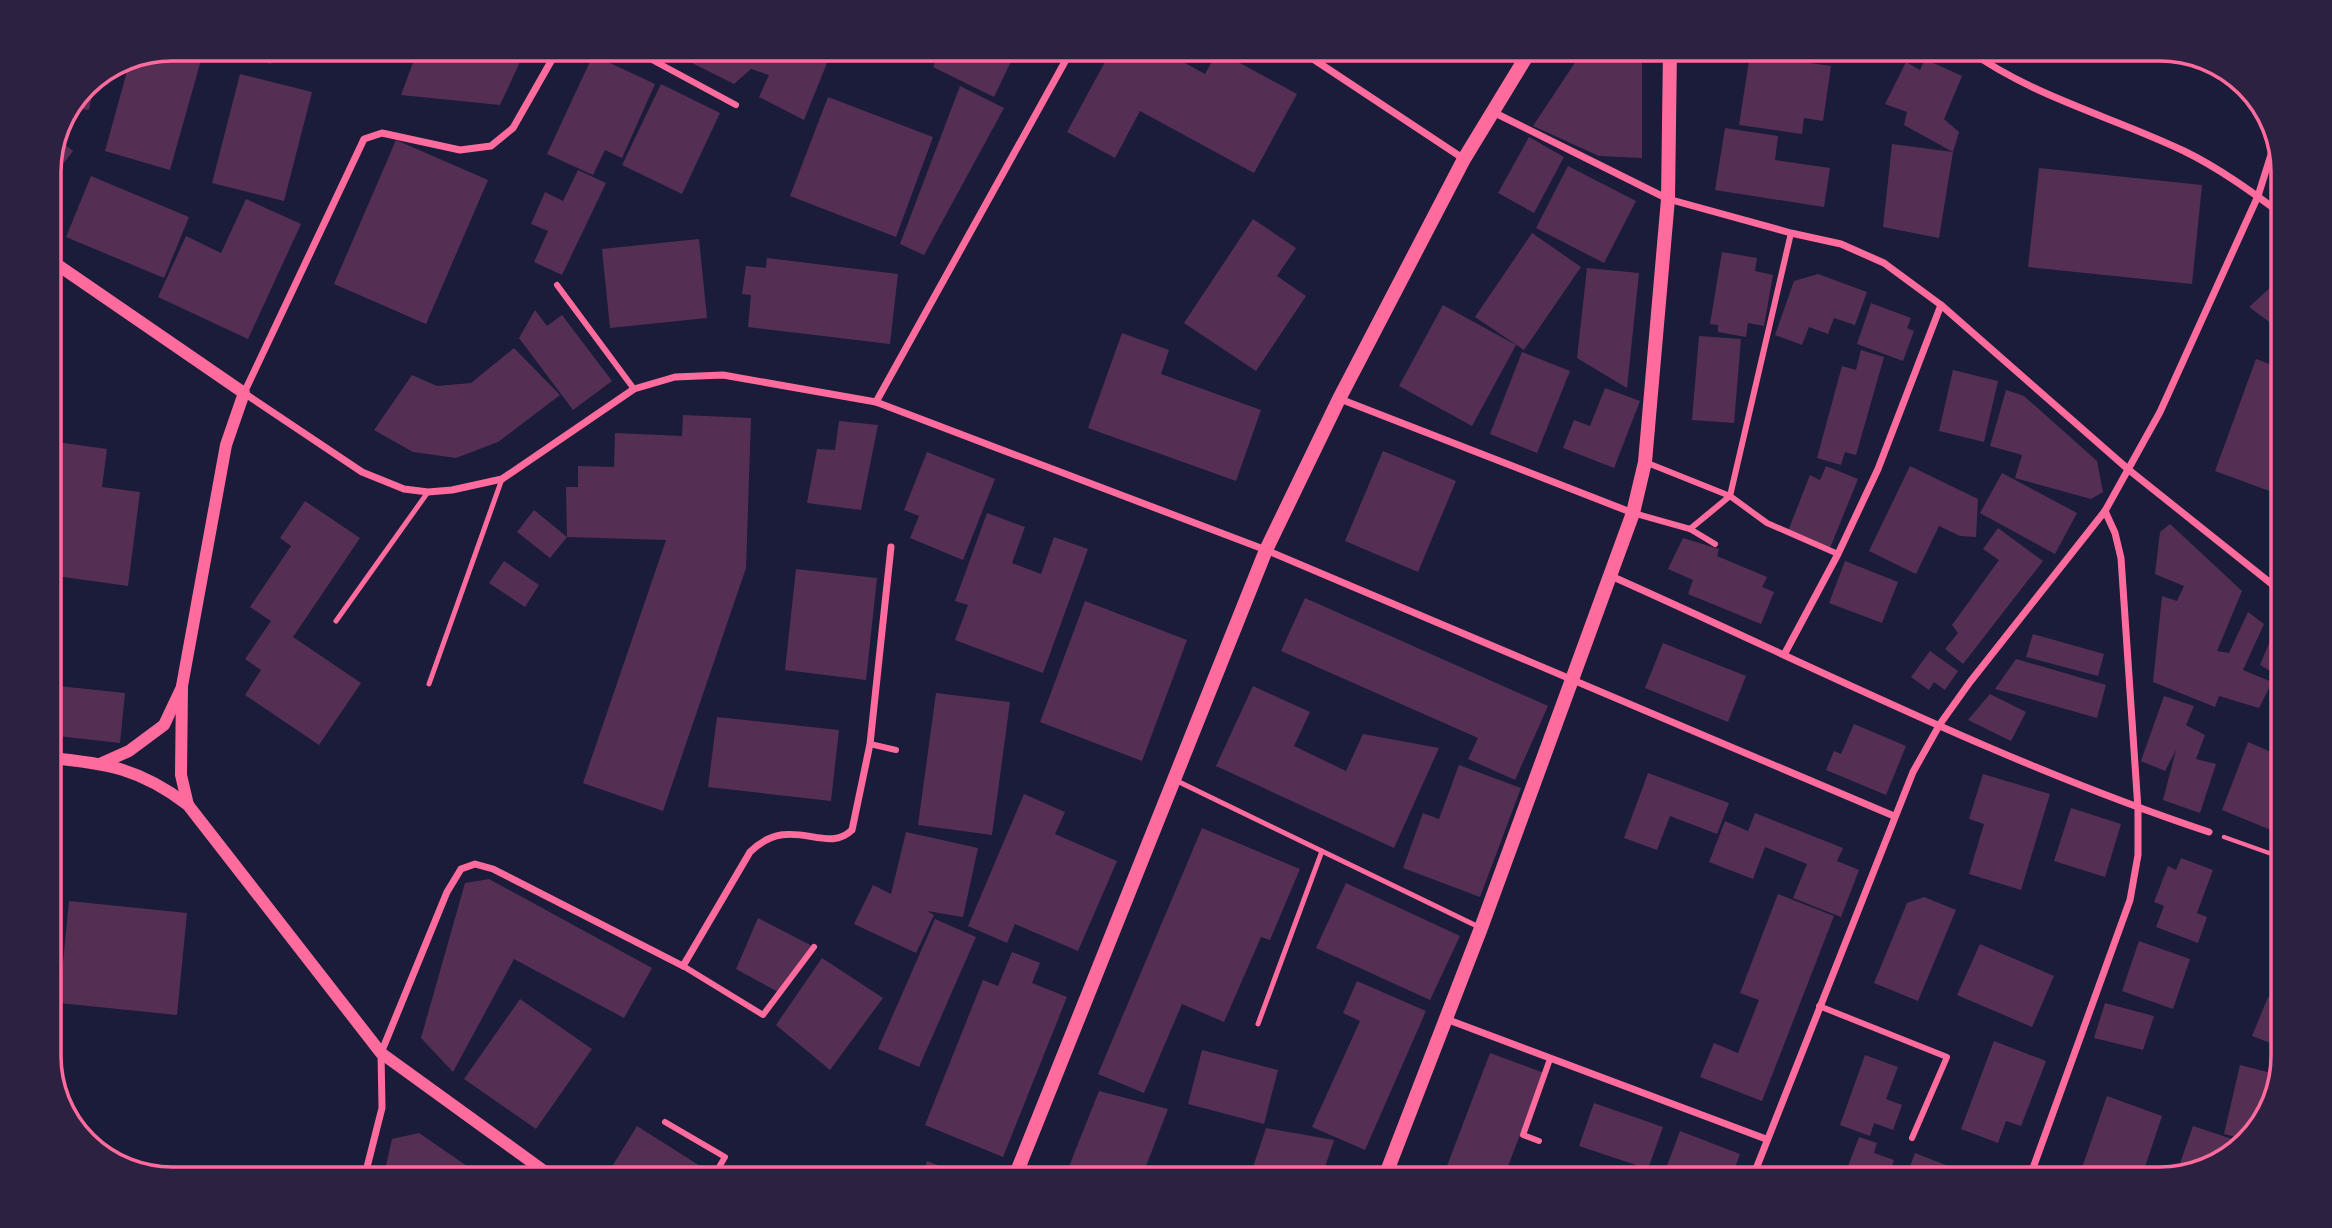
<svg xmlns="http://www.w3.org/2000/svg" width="2332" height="1228" font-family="Karla,sans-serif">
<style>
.building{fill:#542f53}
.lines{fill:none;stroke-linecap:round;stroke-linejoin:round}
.path{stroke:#ff6b9d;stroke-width:4.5}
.service{stroke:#ff6b9d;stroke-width:5}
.pedestrian{stroke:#ff6b9d;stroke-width:6}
.minor{stroke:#ff6b9d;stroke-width:7}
.tertiary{stroke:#ff6b9d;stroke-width:12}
.secondary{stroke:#ff6b9d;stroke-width:14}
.rim{fill:none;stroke:#ff6b9d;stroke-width:3.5}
</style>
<rect width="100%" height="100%" fill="#1b1b3a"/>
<!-- building -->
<g class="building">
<polygon points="172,49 203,53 170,170 105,151 131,57"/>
<polygon points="213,49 275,49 271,64"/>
<polygon points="418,49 526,49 500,105 401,95"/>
<polygon points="664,49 811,49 829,58 804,120 759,97 769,75 751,69 734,84"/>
<polygon points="941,49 1017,49 994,97 933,67"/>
<polygon points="1112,49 1160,49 1205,74 1218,51 1297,94 1254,173 1140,111 1115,158 1067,132"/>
<polygon points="1584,49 1642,49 1642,158 1599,156 1533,126"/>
<polygon points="1750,54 1831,66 1823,121 1804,118 1802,134 1739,125"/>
<polygon points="593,55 655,84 622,158 605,150 593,175 547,154"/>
<polygon points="1925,59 1962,76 1944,119 1959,132 1953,152 1904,125 1907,112 1885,104 1906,62 1920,70"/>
<polygon points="240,74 312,92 284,201 212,183"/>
<polygon points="95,79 89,110 75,108 85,85"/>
<polygon points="661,84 720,113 682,194 622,165"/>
<polygon points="960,86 1004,108 924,255 900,244"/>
<polygon points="828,97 933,137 896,237 790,196"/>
<polygon points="1725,128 1778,136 1775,160 1830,168 1824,207 1715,190"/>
<polygon points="1529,137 1564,157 1534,213 1498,193"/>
<polygon points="396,140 488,180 426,324 334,284"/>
<polygon points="60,141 73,151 49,182 49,164"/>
<polygon points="1892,144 1953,152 1939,238 1883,227"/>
<polygon points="1568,166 1636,201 1604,263 1536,228"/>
<polygon points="2039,168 2202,185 2192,284 2028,267"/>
<polygon points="578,170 606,183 562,275 534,262 548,231 531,224 545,192 563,201"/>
<polygon points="91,176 189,217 164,278 66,237"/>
<polygon points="246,199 301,224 248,339 158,297 186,236 221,253"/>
<polygon points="1253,219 1296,248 1277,276 1306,296 1256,371 1184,323"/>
<polygon points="1532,233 1581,267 1524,350 1475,317"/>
<polygon points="699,239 707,318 610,328 602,249"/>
<polygon points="1722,252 1757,258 1755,271 1773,275 1764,326 1748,323 1746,337 1718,332 1718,325 1710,324"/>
<polygon points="767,258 898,274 890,344 748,327 751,295 742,294 746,266 766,268"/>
<polygon points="1587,268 1639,273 1627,388 1577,358"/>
<polygon points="1818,274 1867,292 1855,325 1834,318 1828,334 1809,327 1802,345 1775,335 1794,281"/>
<polygon points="2283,276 2283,332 2249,307"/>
<polygon points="1871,303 1911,318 1907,328 1914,331 1903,361 1857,344"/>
<polygon points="1443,305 1516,345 1472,426 1399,386"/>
<polygon points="535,310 547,326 562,315 612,381 573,410 519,338"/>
<polygon points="1122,333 1169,350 1161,374 1261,410 1236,481 1088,428"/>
<polygon points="1699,336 1741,339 1734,423 1692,420"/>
<polygon points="514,348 560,395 498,442 456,458 413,452 374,430 412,375 437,386 471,383"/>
<polygon points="1861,350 1884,357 1856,455 1845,452 1841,465 1817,458 1842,366 1856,370"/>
<polygon points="1522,352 1570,371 1537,453 1490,434"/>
<polygon points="2256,359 2283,369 2283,496 2215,471"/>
<polygon points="1953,370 1998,381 1984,442 1939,431"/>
<polygon points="1605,388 1640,401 1614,468 1563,448 1574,420 1590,426"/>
<polygon points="2006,390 2024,396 2097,461 2103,492 2091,499 2015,478 2022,455 1990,446"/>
<polygon points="683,415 751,418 746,568 663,811 583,783 666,540 567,537 566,487 578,487 578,466 614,467 615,433 682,436"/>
<polygon points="839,421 878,425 861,510 807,503 817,449 835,450"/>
<polygon points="49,441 107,449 102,487 140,492 128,586 49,575"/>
<polygon points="1383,451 1456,481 1418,572 1345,541"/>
<polygon points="927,452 995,479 963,560 910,538 919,516 904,510"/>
<polygon points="1826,466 1858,479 1830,548 1788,531 1810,475 1820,480"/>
<polygon points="1910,466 1978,499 1976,537 1960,536 1939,526 1916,574 1869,551"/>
<polygon points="2002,473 2077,513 2055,554 1980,513"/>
<polygon points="305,501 360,538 293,637 361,683 319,745 245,695 261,670 245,659 271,621 250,607 291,546 280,538"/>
<polygon points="534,510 567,537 550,558 517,532"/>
<polygon points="987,513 1025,527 1012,563 1041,574 1054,537 1088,549 1043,673 955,640 968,605 955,601"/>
<polygon points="2170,524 2242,591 2217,651 2229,653 2248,612 2264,624 2243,670 2272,682 2259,708 2219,696 2215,707 2153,682 2162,596 2177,601 2184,586 2155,574 2160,532"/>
<polygon points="1998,528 2043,561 1963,664 1945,649 1958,633 1952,625 1999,560 1983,549"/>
<polygon points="1683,538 1719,549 1717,556 1767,577 1762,587 1774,592 1761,624 1688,594 1693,580 1668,569"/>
<polygon points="504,561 539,585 525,607 489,583"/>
<polygon points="1845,561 1898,582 1882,623 1829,603"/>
<polygon points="796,569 877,578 866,680 785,670"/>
<polygon points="1305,598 1548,706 1515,780 1468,759 1478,738 1281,651"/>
<polygon points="1085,601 1187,640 1142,761 1040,722"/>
<polygon points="2033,634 2104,654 2098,676 2026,657"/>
<polygon points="2272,636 2283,641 2283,690 2272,682 2278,675 2260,665"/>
<polygon points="1663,643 1746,676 1728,722 1645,688"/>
<polygon points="1930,651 1958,671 1945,690 1934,682 1929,690 1911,677"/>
<polygon points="2016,659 2106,685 2097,718 1995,689"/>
<polygon points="49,685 125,693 120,743 49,735"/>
<polygon points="1253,686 1310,712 1294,746 1346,771 1363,734 1439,748 1394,848 1216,766"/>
<polygon points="936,693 1010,702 992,835 918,825"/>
<polygon points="1990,694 2026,712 2011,741 1968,720"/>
<polygon points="2164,696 2194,706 2186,725 2205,735 2196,759 2216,764 2200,813 2163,800 2176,750 2165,771 2141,761"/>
<polygon points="717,717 839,730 831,801 708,787"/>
<polygon points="1854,724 1906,746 1886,795 1826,770 1834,751 1841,754"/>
<polygon points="2248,742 2283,757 2283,835 2222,810"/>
<polygon points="1459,765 1521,788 1480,897 1403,868 1423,813 1439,819"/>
<polygon points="1648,773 1729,803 1717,834 1670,816 1657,850 1624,838"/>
<polygon points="1983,774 2050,794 2021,890 1969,874 1984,824 1969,819"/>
<polygon points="1024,794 1065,812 1055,834 1117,861 1078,951 1015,924 1007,943 968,926"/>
<polygon points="2071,808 2121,824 2105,877 2054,861"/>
<polygon points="1755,813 1843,848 1837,861 1859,870 1841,917 1793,898 1807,864 1765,847 1753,879 1709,862 1725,821 1748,831"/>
<polygon points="1202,828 1300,869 1270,940 1261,937 1224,1022 1182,1004 1144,1093 1098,1074"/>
<polygon points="906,832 978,848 963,917 927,911 934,915 916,953 854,924 873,885 891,894"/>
<polygon points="2181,858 2213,870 2197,913 2207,917 2198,943 2156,927 2164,906 2154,902 2168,866 2176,870"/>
<polygon points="489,879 652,968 624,1018 514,959 453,1072 421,1038 465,883"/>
<polygon points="1346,883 1460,936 1430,1000 1316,948"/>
<polygon points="1778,894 1834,916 1762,1101 1700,1077 1714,1043 1738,1053 1759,1000 1740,993"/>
<polygon points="1924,897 1956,910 1918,1001 1874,983 1907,903"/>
<polygon points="69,901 187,913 177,1015 59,1003"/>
<polygon points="758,918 814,947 780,993 736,969"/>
<polygon points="935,919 976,937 919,1067 878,1049"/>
<polygon points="2139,941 2190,959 2173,1009 2122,991"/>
<polygon points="1980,944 2054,976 2032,1027 1957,995"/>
<polygon points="1012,952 1040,963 1032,983 1067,997 1003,1157 925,1125 983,980 998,986"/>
<polygon points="822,958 883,998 830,1070 776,1025"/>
<polygon points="1357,981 1426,1011 1365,1150 1312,1127 1360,1021 1343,1013"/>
<polygon points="2268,997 2283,1003 2283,1048 2252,1036"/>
<polygon points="520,999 592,1049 536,1129 464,1079"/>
<polygon points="2105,1003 2154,1016 2143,1050 2094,1038"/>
<polygon points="1994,1041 2046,1061 2021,1126 2006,1121 1998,1143 1961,1129"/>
<polygon points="1202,1050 1278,1070 1264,1124 1188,1104"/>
<polygon points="1490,1053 1544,1073 1503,1179 1442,1179"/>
<polygon points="1865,1055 1898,1067 1886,1099 1902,1105 1893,1130 1874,1123 1870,1136 1840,1125"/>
<polygon points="2240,1065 2279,1075 2270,1111 2244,1139 2224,1134"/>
<polygon points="1099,1091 1168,1109 1141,1179 1064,1179"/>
<polygon points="2107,1096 2162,1116 2141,1179 2078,1179"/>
<polygon points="1594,1103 1663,1127 1648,1169 1579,1146"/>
<polygon points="637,1126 708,1171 703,1179 605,1178"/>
<polygon points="2193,1126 2241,1142 2222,1162 2176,1175"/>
<polygon points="1266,1128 1334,1140 1321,1179 1249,1179"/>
<polygon points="1680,1131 1740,1154 1731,1179 1662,1179"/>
<polygon points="419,1133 486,1179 383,1179 392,1139"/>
<polygon points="1859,1137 1877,1143 1874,1153 1894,1160 1888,1179 1834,1179 1839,1166 1847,1169"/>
<polygon points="1915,1153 1974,1176 1973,1179 1905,1179"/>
<polygon points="927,1161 973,1179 920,1179"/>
</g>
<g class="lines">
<!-- path -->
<polyline class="path" points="2224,837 2283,858"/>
<!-- service -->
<g class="service">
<polyline points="336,621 428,492"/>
<polyline points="429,684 502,479"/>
<polyline points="1175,780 1481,928"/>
<polyline points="1258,1024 1322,851"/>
</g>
<!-- pedestrian -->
<g class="pedestrian">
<polyline points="632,49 736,105"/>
<polyline points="557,285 634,389"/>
<polyline points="1645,462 1730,496 1767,523 1838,554"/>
<polyline points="1633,513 1690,529 1715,544"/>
<polyline points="1690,529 1730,496 1791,233"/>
<polyline points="870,744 896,750"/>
<polyline points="683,966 763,1015 814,947"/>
<polyline points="1819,1006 1947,1057 1912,1138"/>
<polyline points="665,1122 725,1157 712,1179"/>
<polyline points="1539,1141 1523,1135 1550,1059"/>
</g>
<!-- minor -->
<g class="minor">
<polyline points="558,49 513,128 491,146 460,150 382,133 364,139 244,393 362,472 404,489 428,492 452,490 502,479 634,389 675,377 723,375 876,402 1266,550 1894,816"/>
<polyline points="1298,49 1464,159"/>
<path d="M 1967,49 C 2033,97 2111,116 2184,151 C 2219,168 2252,192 2283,215"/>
<polyline points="1493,112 1668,199 1791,233 1841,244 1884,263 1941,305 2129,470 2283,593"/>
<polyline points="1340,399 1633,513"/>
<polyline points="876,402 1072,49"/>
<path d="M 1611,576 C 1809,664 2004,764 2209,832"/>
<polyline points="1785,653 1838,554 1878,469 1941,305"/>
<polyline points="1446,1019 1766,1139"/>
<path d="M 364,1179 L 382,1108 L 381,1053 L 447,892 L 461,869 L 475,864 L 493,869 L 683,966 L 750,852 C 791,812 825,856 852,830 L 870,744 L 891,547"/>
<polyline points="1752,1179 1913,772 1940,724 1970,682 2105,511 2160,412 2258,196 2275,142"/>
<polyline points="2029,1179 2130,900 2138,855 2138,809 2121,558 2115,533 2105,511"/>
</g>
<!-- tertiary -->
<g class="tertiary">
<polyline points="49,259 244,393 226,445 182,686 181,775 188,805"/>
<path d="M 49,758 C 107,763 141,769 188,805 L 381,1053 L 555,1179"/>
<polyline points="102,763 129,751 164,725 182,687"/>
</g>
<!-- secondary -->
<g class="secondary">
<polyline points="1014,1179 1266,550 1339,399 1464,159 1531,49"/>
<polyline points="1384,1179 1481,928 1633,513 1645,462 1668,199 1670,49"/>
</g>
</g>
<!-- crop -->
<path d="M0 0H2332V1228H0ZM172 61H2160A111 111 0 0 1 2271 172V1056A111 111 0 0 1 2160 1167H172A111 111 0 0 1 61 1056V172A111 111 0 0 1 172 61Z" fill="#2d2142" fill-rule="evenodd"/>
<path class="rim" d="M172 61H2160A111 111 0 0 1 2271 172V1056A111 111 0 0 1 2160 1167H172A111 111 0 0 1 61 1056V172A111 111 0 0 1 172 61Z"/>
</svg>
